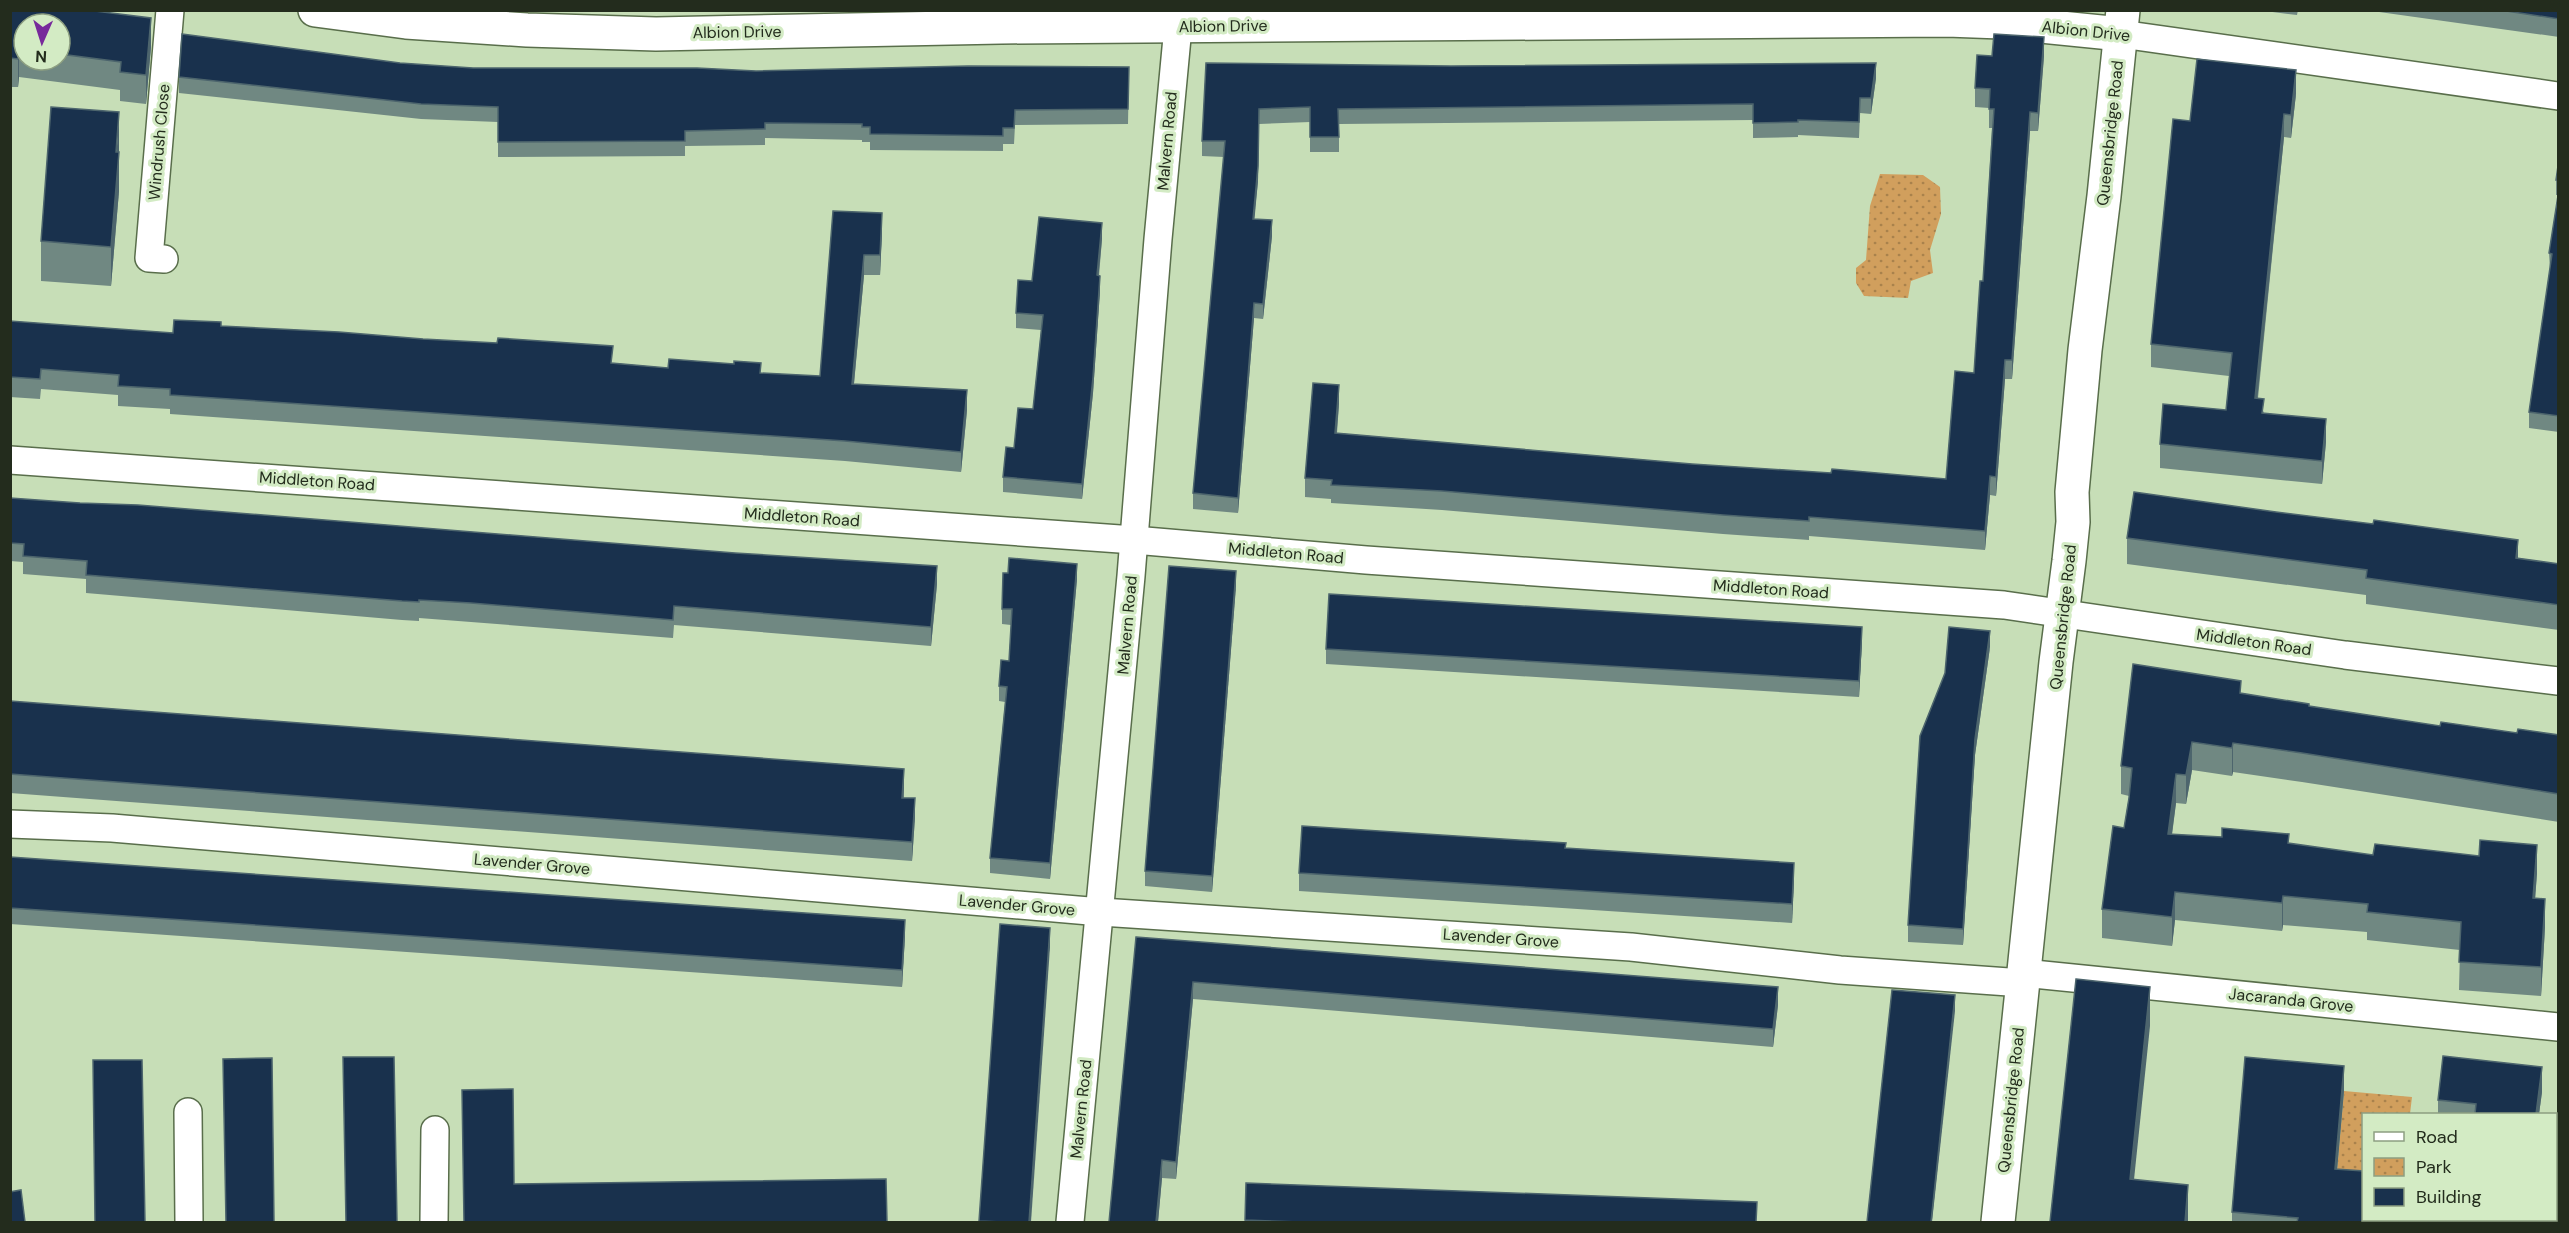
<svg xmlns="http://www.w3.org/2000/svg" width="2569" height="1233" font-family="'DM Sans',sans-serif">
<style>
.park{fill:url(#park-dots)}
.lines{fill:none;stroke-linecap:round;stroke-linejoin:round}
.minor-casing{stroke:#596e4b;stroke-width:30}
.tertiary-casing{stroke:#596e4b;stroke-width:36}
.secondary-casing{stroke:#596e4b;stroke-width:36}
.minor{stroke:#fff;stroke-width:27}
.tertiary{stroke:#fff;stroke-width:33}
.secondary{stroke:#fff;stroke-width:33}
.wall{fill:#708882;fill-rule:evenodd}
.shaded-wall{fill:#4d656d}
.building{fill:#19314d;stroke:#4d656d;stroke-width:1.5}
.labels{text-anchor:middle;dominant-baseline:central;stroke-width:6;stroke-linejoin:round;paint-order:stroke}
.street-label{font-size:16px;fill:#232c1d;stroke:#d3ebc4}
</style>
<defs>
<pattern id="park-dots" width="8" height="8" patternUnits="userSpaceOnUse" patternTransform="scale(1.5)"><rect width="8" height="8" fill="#d19f5d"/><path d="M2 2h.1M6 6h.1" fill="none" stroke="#a9824c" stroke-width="1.8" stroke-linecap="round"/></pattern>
</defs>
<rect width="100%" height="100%" fill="#c7deb7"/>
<!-- park -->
<g class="park">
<polygon points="1880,174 1923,175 1940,187 1941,214 1930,250 1933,273 1911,281 1908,298 1864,296 1856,283 1856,268 1866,260 1870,206"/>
<polygon points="2344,1091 2412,1097 2410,1114 2364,1114 2363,1197 2335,1194"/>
</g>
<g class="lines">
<defs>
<g id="minor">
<polyline points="2121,34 2558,96"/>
<polyline points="164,259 149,258 170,10"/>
<polyline points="10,460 1134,540 1366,560 2004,605 2345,655 2558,681"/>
<polyline points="10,824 112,828 1101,912 1631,947 1840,970 2023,983"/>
<polyline points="2024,973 2558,1027"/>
<polyline points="188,1112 189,1222"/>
<polyline points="434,1222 435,1130"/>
<polyline points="1070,1222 1131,576 1158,239 1178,27"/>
</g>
<polyline id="tertiary" points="315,10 406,22 527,30 656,34 1001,27 1947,20 2001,22 2121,34"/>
<polyline id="secondary" points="1998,1222 2056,662 2069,561 2073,522 2072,492 2085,350 2104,196 2123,10"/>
</defs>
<!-- minor casing -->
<use href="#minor" class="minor-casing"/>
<!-- tertiary casing -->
<use href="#tertiary" class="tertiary-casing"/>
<!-- secondary casing -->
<use href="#secondary" class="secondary-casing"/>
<!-- minor -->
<use href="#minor" class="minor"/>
<!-- tertiary -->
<use href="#tertiary" class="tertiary"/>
<!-- secondary -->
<use href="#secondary" class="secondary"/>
</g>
<!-- wall -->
<g class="wall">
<path d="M 10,10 L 151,47 L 146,104 L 120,101 L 120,90 L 19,77 L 18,87 L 10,87 ZM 24,24 L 60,24 L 60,60 L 24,60 Z"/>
<polygon points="2257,10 2298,10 2297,15"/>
<polygon points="2372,10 2559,10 2559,37 2372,11"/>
<polygon points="1992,56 2044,56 2038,131 2030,131 2012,379 2005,379 1996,496 1990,495 1985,550 1809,536 1809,540 1723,534 1442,510 1331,503 1331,499 1305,497 1305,478 1339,404 1337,433 1692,464 1831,473 1946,479 1974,373 1983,281 1992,128 1989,128 1989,108 1975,107 1975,88"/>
<polygon points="400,63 473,68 756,71 1129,67 1128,124 1015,125 1014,144 1003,144 1003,151 870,150 870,142 862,142 862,140 765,138 765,145 685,146 685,156 498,157 498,122 421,119 179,93 179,77"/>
<polygon points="1206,63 1876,78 1871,114 1860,113 1859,138 1798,135 1798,137 1753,138 1753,120 1339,124 1339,152 1310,152 1310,122 1259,124 1258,181 1254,219 1272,236 1263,319 1254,318 1238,513 1193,509 1193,493 1224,157 1202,156 1202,141"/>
<polygon points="2296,94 2291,138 2284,137 2258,398 2264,413 2326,442 2322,484 2160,468 2160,444 2226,410 2229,376 2151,367 2151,344"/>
<polygon points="119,152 119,191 111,286 41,281 41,241"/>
<polygon points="2559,159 2559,432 2529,428 2529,412 2550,269 2549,253 2558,195 2556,195 2556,180"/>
<polygon points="833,211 882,233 880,275 864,275 854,384 967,410 961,472 845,461 170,414 170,409 118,406 118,395 41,389 40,399 10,397 10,321 173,333 221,326 668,368 820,376"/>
<polygon points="1102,239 1099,276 1100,291 1093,393 1082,499 1003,492 1003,477 1014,448 1033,409 1041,330 1016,328 1016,313 1032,281"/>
<polygon points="10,498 937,584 931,646 674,625 673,638 471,622 419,618 419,621 402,620 86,593 86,579 23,574 23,562 10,561"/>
<polygon points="2276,512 2373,524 2518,558 2559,564 2559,630 2366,604 2366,595 2127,564 2127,538"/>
<polygon points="1077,579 1050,879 990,873 990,858 1005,702 999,701 999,686 1009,661 1011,625 1002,624 1002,609"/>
<polygon points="1236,586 1212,892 1145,886 1145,871"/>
<polygon points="1862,642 1859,697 1326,664 1326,649"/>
<polygon points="1990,647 1975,755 1963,945 1908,942 1908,925"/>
<polygon points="2241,693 2309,706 2440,726 2517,733 2559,735 2559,822 2302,782 2233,772 2232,776 2192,770 2186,804 2176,803 2172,835 2289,844 2373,855 2537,873 2535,898 2545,927 2541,996 2459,990 2460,950 2367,940 2367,932 2283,925 2282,931 2175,920 2172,946 2102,938 2102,909 2124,828 2129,796 2121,794 2121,766"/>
<polygon points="10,701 904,788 904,798 915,817 912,861 10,793"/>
<polygon points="1566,848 1794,881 1792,923 1299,891 1299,873"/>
<polygon points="10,857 905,936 902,987 10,924"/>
<polygon points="1136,937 1778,1005 1773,1047 1193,999 1176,1179 1162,1178 1158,1222 1109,1222"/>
<polygon points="2344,1091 2337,1169 2364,1220 2405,1220 2405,1222 2232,1222 2232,1212"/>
<polygon points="2542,1092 2539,1114 2438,1114 2438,1100"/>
<polygon points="1246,1183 1757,1222 1245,1222"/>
</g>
<!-- shaded-wall -->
<g class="shaded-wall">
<polygon points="151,18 151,47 146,104 146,75"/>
<polygon points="2044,37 2044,56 2038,131 2038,113"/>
<polygon points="19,49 19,77 18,87 18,59"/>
<polygon points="1876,63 1876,78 1871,114 1871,98"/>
<polygon points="2296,70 2296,94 2291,138 2291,115"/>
<polygon points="1259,109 1258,181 1253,235 1253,219"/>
<polygon points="119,112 119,191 111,286 111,247"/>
<polygon points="2030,112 2030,131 2012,379 2012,360"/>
<polygon points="2284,114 2284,137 2255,421 2255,398"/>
<polygon points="882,213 882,233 880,275 880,255"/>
<polygon points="1272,220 1272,236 1263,319 1263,304"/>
<polygon points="1102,223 1102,239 1097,291 1097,275"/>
<polygon points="864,255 864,275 852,404 852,384"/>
<polygon points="1100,276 1100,291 1093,393 1082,499 1082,484"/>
<polygon points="1254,303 1254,318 1238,513 1238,498"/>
<polygon points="2005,360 2005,379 1996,496 1996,477"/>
<polygon points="1339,385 1339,404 1335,452 1335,433"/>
<polygon points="967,390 967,410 961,472 961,452"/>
<polygon points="2326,419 2326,442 2322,484 2322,461"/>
<polygon points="1990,476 1990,495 1985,550 1985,531"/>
<polygon points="2518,540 2518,565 2516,558"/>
<polygon points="1077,564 1077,579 1050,879 1050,863"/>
<polygon points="937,566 937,584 931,646 931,627"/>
<polygon points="1236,571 1236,586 1212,892 1212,876"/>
<polygon points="1862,627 1862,642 1859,697 1859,681"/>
<polygon points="1990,631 1990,647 1975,755 1963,945 1963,929 1975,739"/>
<polygon points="2192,742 2192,770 2186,804 2186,775"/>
<polygon points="2233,743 2233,772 2232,776 2232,748"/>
<polygon points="904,769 904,788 902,816 902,798"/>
<polygon points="2176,774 2176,803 2168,863 2168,834"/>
<polygon points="915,798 915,817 912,861 912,842"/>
<polygon points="2537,845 2537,873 2533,927 2533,898"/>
<polygon points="1794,863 1794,881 1792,923 1792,904"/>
<polygon points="2175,892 2175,920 2172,946 2172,917"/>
<polygon points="2283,896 2283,925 2282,931 2282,903"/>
<polygon points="2545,899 2545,927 2541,996 2541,967"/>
<polygon points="905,920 905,936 902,987 902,970"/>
<polygon points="1050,928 1050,947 1031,1222 1029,1222"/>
<polygon points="1193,982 1193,999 1176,1179 1176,1162"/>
<polygon points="1778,987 1778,1005 1773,1047 1773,1029"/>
<polygon points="2150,987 2150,1026 2130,1218 2130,1179"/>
<polygon points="1955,995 1955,1011 1932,1222 1931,1222"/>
<polygon points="2344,1066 2344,1091 2335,1194 2335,1169"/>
<polygon points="2542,1067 2542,1092 2539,1114 2536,1114"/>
<polygon points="1162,1160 1162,1178 1158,1222 1156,1222"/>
<polygon points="2188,1185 2188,1222 2185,1222"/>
</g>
<!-- building -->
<g class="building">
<polygon points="10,10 87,10 151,18 146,75 120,72 121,62 60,54 60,24 24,24 24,49 19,49 18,59 10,58"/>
<polygon points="2500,10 2559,10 2559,19"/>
<polygon points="182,34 400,63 473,68 697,68 756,71 968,66 1129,67 1128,109 1015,110 1014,128 1003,128 1003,136 870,134 870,127 862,127 862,124 765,123 765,129 685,131 685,141 498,142 498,107 421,104 179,77"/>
<polygon points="1994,34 2044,37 2038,113 2030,112 2012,360 2005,360 1996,477 1990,476 1985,531 1809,517 1809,521 1723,515 1442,491 1331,485 1332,480 1305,478 1313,383 1339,385 1335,433 1692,464 1831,473 1832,469 1946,479 1955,371 1974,373 1980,281 1983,281 1994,109 1989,109 1990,89 1975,88 1977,55 1992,56"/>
<polygon points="2197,59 2296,70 2291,115 2284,114 2255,398 2264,399 2262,413 2326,419 2322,461 2160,444 2163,404 2226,410 2232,353 2151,344 2173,119 2190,121"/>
<polygon points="1206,63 1451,66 1876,63 1871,98 1860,98 1859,122 1798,120 1798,122 1753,123 1753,104 1338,109 1339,137 1310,137 1310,107 1259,109 1258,166 1253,219 1272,220 1263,304 1254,303 1238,498 1193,493 1225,141 1202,141"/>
<polygon points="51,107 119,112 116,152 119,152 111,247 41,241"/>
<polygon points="2559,159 2559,180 2556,180"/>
<polygon points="2559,189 2559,416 2529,412 2552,254 2549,253"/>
<polygon points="833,211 882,213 880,255 864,255 852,384 967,390 961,452 845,441 170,395 170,389 118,386 119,375 41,369 40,379 10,377 10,321 173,333 174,320 221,322 221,326 339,332 423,339 497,343 498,338 613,346 611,363 668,368 669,359 734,364 734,361 761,363 760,373 820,376"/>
<polygon points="1039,217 1102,223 1097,275 1100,276 1093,377 1082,484 1003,477 1006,447 1014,448 1018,408 1033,409 1043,315 1016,313 1018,280 1032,281"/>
<polygon points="2134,492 2276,512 2373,524 2374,520 2518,540 2516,558 2559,564 2559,605 2366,578 2367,570 2127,538"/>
<polygon points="10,498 80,503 138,505 735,553 937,566 931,627 674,606 673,620 471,603 419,600 419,602 402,601 86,575 87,561 23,556 24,544 10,543"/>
<polygon points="1009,558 1077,564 1050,863 990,858 1007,687 999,686 1001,660 1009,661 1012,609 1002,609 1003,573 1008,573"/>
<polygon points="1169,566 1236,571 1212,876 1145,871"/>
<polygon points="1329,594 1862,627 1859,681 1326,649"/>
<polygon points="1949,627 1990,631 1975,739 1963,929 1908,925 1920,736 1945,673"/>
<polygon points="2133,664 2241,681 2240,693 2309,704 2309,706 2440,726 2441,722 2517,733 2518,729 2559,735 2559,794 2302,753 2233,743 2232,748 2192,742 2186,775 2176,774 2168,834 2222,837 2222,828 2289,834 2288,843 2373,855 2375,844 2479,856 2480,840 2537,845 2533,898 2545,899 2541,967 2459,962 2461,922 2367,912 2368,904 2283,896 2282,903 2175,892 2172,917 2102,909 2113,826 2124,828 2129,798 2132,768 2121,766"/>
<polygon points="10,701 904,769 902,798 915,798 912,842 10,774"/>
<polygon points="1302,826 1566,843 1565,848 1794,863 1792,904 1299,873"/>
<polygon points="10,857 905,920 902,970 10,908"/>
<polygon points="1000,924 1050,928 1029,1222 1002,1222 979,1221"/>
<polygon points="1136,937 1778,987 1773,1029 1193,982 1176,1162 1162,1160 1156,1222 1109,1222"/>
<polygon points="2076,979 2150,987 2130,1179 2188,1185 2185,1222 2050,1222"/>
<polygon points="1892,990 1955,995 1931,1222 1867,1222"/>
<polygon points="2443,1056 2542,1067 2536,1114 2475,1114 2476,1104 2438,1100"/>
<polygon points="343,1057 394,1057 397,1222 346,1222"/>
<polygon points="2245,1057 2344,1066 2335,1169 2364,1171 2364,1220 2403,1220 2403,1222 2297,1222 2298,1218 2232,1212"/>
<polygon points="272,1058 274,1222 226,1222 223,1059"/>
<polygon points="93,1060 142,1060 145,1222 95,1222"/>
<polygon points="513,1089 514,1184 886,1179 887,1222 464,1222 462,1090"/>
<polygon points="1246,1183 1757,1202 1756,1222 1300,1222 1245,1220"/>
<polygon points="21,1190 25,1222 10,1222 10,1192"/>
<rect x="2470" y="1220" width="74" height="2"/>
</g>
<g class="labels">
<!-- street labels -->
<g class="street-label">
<text transform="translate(1223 26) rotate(-1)">Albion Drive</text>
<text transform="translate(2086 31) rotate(6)">Albion Drive</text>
<text transform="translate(737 32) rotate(-1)">Albion Drive</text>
<text transform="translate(2110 133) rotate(-84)">Queensbridge Road</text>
<text transform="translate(1167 141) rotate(-85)">Malvern Road</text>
<text transform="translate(159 142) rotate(-85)">Windrush Close</text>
<text transform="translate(317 481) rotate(4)">Middleton Road</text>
<text transform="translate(802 517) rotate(4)">Middleton Road</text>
<text transform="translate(1286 553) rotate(5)">Middleton Road</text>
<text transform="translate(1771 589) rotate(4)">Middleton Road</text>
<text transform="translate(2063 617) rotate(-84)">Queensbridge Road</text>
<text transform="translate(1127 625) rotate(-85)">Malvern Road</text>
<text transform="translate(2254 642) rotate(8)">Middleton Road</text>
<text transform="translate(532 864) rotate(5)">Lavender Grove</text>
<text transform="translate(1017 905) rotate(5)">Lavender Grove</text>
<text transform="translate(1501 938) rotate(4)">Lavender Grove</text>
<text transform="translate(2291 1000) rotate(6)">Jacaranda Grove</text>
<text transform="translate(2011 1100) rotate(-84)">Queensbridge Road</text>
<text transform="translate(1081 1109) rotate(-84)">Malvern Road</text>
</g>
</g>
<!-- border -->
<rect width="2569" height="1233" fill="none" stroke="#232c1d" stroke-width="24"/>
<!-- legend -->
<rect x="2362" y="1113" width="195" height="108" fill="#d3ebc4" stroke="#8d9f81" stroke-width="1.5"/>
<rect x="2374" y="1132" width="30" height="9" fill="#ffffff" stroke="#8d9f81" stroke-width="1.5"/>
<text x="2416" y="1143" font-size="18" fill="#232c1d">Road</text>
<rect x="2374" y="1158" width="30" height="18" fill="url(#park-dots)" stroke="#8d9f81" stroke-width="1.5"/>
<text x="2416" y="1173" font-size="18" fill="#232c1d">Park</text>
<rect x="2374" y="1188" width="30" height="18" fill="#19314d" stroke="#8d9f81" stroke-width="1.5"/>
<text x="2416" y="1203" font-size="18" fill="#232c1d">Building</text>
<!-- north arrow -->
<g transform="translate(42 42) rotate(183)"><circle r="28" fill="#d3ebc4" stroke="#8d9f81" stroke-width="1.5"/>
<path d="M0-4.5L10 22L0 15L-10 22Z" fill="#77299b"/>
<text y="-9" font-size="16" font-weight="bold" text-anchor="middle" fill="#232c1d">N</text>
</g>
</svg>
